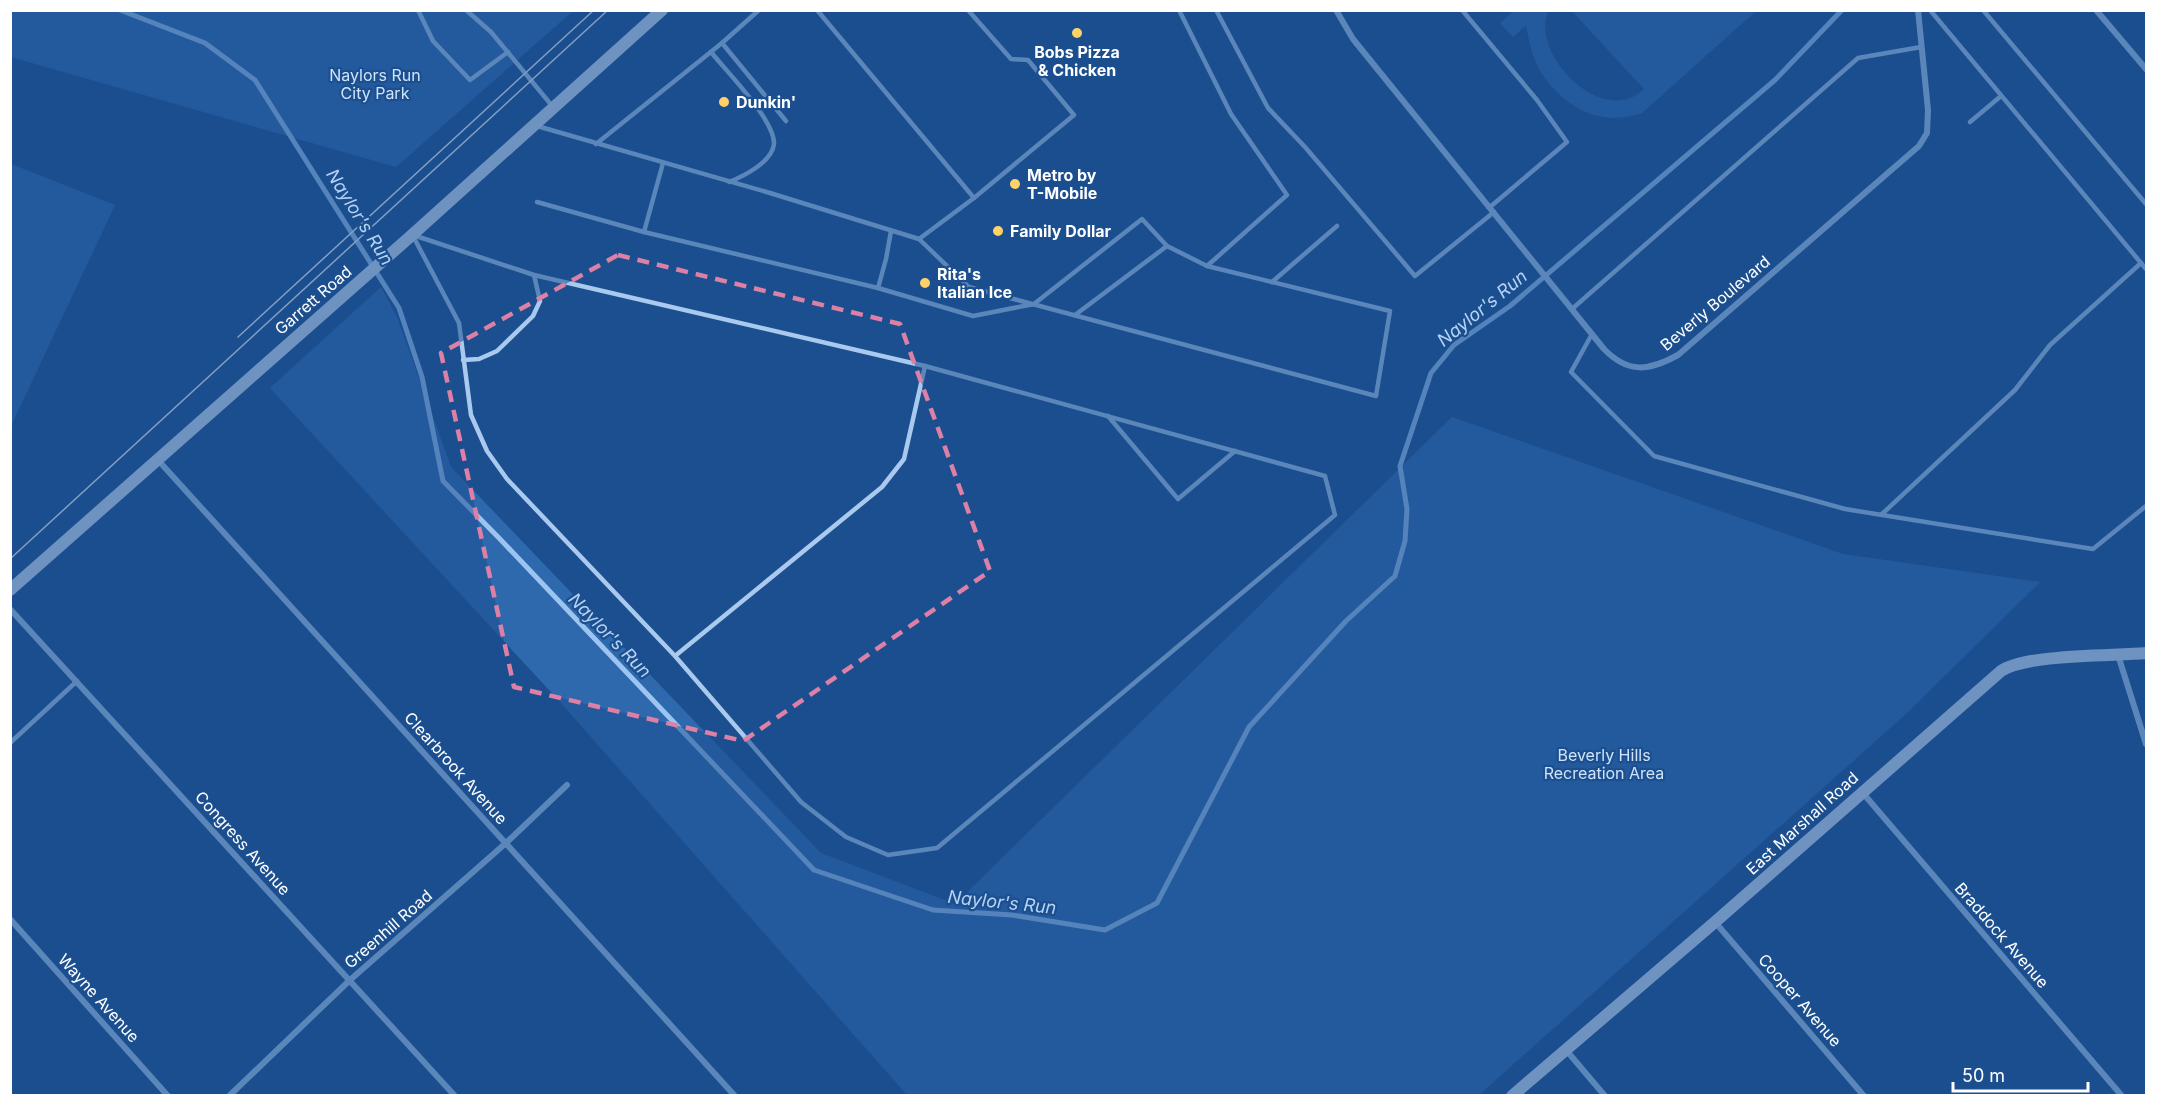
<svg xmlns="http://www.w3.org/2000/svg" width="2157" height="1106" font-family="Inter,sans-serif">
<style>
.green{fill:#2e69ad}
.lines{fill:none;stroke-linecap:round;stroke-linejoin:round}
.stream{stroke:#9cc4f0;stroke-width:5}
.lane{stroke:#a9c9ee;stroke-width:4.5}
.street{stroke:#a9c9ee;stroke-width:6}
.secondary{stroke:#d6e6fa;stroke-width:12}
.tram{stroke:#fff;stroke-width:1.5}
.marked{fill:none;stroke:#dd80a5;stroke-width:4.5;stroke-dasharray:12 8;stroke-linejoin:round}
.poi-dot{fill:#ffd166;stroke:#1b4f8f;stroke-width:2}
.labels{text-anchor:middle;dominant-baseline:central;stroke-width:4.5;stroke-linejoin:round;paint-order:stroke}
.poi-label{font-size:16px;font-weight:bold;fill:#fff;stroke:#1b4f8f;text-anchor:start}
.park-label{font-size:16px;fill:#cfe3fa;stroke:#1b4f8f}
.street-label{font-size:16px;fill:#fff;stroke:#1b4f8f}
.water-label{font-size:18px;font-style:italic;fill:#b5d3f5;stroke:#1b4f8f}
</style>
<rect width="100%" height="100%" fill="#1b4f8f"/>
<!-- green -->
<g class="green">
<polygon points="10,11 573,11 396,167 11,57"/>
<path d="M 1514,11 L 1548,11 C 1530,55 1603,129 1644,89 L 1572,11 L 1756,11 L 1642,113 C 1600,127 1567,109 1542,74 C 1533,60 1529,42 1526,25 L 1513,37 L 1500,23 Z"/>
<polygon points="11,164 115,205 11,426"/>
<polygon points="381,287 397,317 451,467 821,853 955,904 1452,417 1843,554 2040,582 1907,713 1479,1095 907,1095 561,703 270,388"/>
</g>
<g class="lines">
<!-- stream -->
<polyline class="stream" points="120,10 205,43 255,80 399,308 422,377 443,481 499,538 814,870 933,910 1012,915 1105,930 1157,903 1249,727 1346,621 1395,576 1405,541 1407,509 1400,466 1431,373 1454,345 1510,306 1775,80 1842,10"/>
<!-- lane -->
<g class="lane">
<polyline points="418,10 433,41 470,80 508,52"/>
<polyline points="466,10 491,32 553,107"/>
<polyline points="817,10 974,198 919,239"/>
<polyline points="968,10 1011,59 1028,60 1074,115 974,198"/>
<polyline points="1216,10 1268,108 1305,147 1415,276 1494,212"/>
<polyline points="1462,10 1537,100 1567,142 1490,207"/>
<polyline points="1930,10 2146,269"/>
<polyline points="1983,10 2146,204"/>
<polyline points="722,43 786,121"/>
<path d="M 711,52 C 726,71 775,120 774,144 C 772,162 744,176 729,182"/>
<polyline points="1970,122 2001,96"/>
<polyline points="537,126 770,193 919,239 969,287 1376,396 1390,311 1207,266 1287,195 1231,114 1179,10"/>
<polyline points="596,144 722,43 759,10"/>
<polyline points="537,202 644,232 663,163"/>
<polyline points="644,232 878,288 973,316 1034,304 1142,219 1167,246 1075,315"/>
<polyline points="413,235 534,275 925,366"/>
<polyline points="413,236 459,323 471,415 487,451 507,479 675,656 801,802 846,837 888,855 937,848 1335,515 1325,476 925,366 904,459 882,487 675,656"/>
<polyline points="1167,246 1207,266"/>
<polyline points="1272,282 1337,226"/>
<polyline points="878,288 886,259 891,231"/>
<polyline points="1572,309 1858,58 1921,47"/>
<polyline points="1592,334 1571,372 1654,456 1845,509 2093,549 2146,506"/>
<polyline points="463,360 479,359 497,351 533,316 540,301 534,275"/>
<polyline points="1108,416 1178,499 1235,451"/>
<polyline points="1882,514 2015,390 2050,345 2141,263"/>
<polyline points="10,743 77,681"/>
</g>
<!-- street -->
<g class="street">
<path d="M 1336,10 L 1353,39 L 1604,349 C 1628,374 1649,371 1678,355 L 1919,146 L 1927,133 L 1928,110 L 1918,10"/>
<polyline points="2096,10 2146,69"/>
<polyline points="157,459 735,1096"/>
<polyline points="10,609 455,1096"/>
<polyline points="2118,655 2146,744"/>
<polyline points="1862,792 2122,1096"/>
<polyline points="10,919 168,1096"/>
<polyline points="1715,922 1864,1096"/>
<polyline points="1566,1050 1605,1096"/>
<polyline points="229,1096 350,980 506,843 567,785"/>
</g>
<!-- secondary -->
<g class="secondary">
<polyline points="10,590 412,235 662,10"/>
<path d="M 1512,1096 L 1715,922 L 2001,671 C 2026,654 2113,656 2146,653"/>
</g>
<!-- tram -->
<g class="tram">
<polyline points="238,337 594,10"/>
<polyline points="10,559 608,10"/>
</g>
</g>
<!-- marked area -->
<path d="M0 0H2157V1106H0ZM 618,255 L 900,324 L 990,571 L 743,741 L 514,687 L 441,353 Z" fill="#1b4f8f" fill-opacity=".55" fill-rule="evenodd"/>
<path class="marked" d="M 618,255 L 900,324 L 990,571 L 743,741 L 514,687 L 441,353 Z"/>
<!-- markers -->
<g class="poi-dot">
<circle cx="1077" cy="33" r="6"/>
<circle cx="724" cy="102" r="6"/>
<circle cx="1015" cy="184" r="6"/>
<circle cx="998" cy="231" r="6"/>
<circle cx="925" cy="283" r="6"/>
</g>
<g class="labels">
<!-- poi labels -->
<g class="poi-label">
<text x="1077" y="52" text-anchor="middle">Bobs Pizza<tspan x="1077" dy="18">&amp; Chicken</tspan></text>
<text x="736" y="102">Dunkin'</text>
<text x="1027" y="175">Metro by<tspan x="1027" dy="18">T-Mobile</tspan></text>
<text x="1010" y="231">Family Dollar</text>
<text x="937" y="274">Rita's<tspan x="937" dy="18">Italian Ice</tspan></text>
</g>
<!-- park labels -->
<g class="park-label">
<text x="375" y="75">Naylors Run<tspan x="375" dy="18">City Park</tspan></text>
<text x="1604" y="755">Beverly Hills<tspan x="1604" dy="18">Recreation Area</tspan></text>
</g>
<!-- street labels -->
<g class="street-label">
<text transform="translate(313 300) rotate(-41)">Garrett Road</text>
<text transform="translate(1715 303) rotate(-40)">Beverly Boulevard</text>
<text transform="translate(456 768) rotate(48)">Clearbrook Avenue</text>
<text transform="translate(1802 823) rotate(-42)">East Marshall Road</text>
<text transform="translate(243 843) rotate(48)">Congress Avenue</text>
<text transform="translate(388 929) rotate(-41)">Greenhill Road</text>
<text transform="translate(2002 935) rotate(49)">Braddock Avenue</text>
<text transform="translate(99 998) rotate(48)">Wayne Avenue</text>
<text transform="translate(1800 1000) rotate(49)">Cooper Avenue</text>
</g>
<!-- water labels -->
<g class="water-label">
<text transform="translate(360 217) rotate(58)">Naylor's Run</text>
<text transform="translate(1482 308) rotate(-39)">Naylor's Run</text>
<text transform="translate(610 635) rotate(46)">Naylor's Run</text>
<text transform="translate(1002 902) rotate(6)">Naylor's Run</text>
</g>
</g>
<!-- border -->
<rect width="2157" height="1106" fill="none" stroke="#ffffff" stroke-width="24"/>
<!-- scale -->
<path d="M1953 1082v9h135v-9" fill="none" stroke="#ffffff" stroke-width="3"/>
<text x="1962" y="1082" font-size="18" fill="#ffffff" stroke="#1b4f8f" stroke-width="4.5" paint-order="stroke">50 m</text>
</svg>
